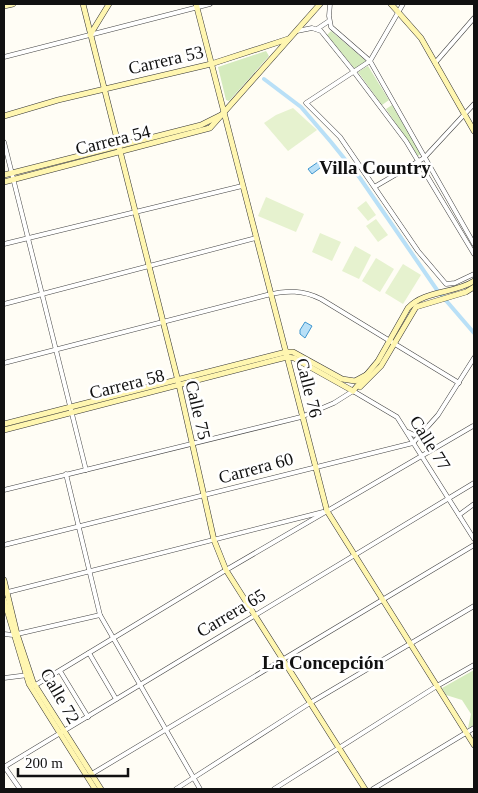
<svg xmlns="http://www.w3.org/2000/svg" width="478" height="793" font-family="Georgia,serif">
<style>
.green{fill:#d5ebbd}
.pitch{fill:#e6f2cf}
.water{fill:#b9e0f7;stroke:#3f96cf}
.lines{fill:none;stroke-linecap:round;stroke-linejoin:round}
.canal{stroke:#b9e0f7;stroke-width:4}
.street-casing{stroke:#444;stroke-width:5}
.secondary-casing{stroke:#333;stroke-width:6}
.street{stroke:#fff;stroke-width:4}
.secondary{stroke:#fff6b0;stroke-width:5}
.labels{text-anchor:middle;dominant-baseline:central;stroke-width:5;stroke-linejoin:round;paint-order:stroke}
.street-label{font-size:18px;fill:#111;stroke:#fff}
.neighbourhood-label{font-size:19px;font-weight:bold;fill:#111;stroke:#fff}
</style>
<rect width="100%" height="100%" fill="#fffdf5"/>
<!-- green -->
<g class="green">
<polygon points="331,31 366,61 355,69 327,35"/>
<polygon points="266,51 269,56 229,101 226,100 218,67"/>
<polygon points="368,66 389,100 382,105 358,72"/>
<polygon points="392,105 421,154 418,156 386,109"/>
<polygon points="474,670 474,725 468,728 471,714 462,700 446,695 442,688"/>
</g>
<!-- pitch -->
<g class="pitch">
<polygon points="293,108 317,130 288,151 264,123 276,115"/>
<polygon points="266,197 304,214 296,232 258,216"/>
<polygon points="366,201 376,215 368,221 357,208"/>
<polygon points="376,219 388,235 378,242 366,226"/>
<polygon points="320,233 341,242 332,261 312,252"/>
<polygon points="355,246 371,255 359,279 342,271"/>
<polygon points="376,258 394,269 380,292 362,281"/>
<polygon points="403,264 421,275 403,304 385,293"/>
</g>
<!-- water -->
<g class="water">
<polygon points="321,160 324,165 312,174 308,169"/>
<polygon points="305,322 312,326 305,338 300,334 300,330"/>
</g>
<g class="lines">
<!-- canal -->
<polyline class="canal" points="264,79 301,107 331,142 360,178 437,290 474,333"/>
<defs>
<g id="street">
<polyline points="330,4 329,16 331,27 370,61 474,244"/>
<polyline points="403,4 370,61 306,103 340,137 418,251 446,284 455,283 474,274"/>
<polyline points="317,29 329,21"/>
<polyline points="297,31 312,28 321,31 354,72 406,141 474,254"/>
<polyline points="4,57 210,4"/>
<polyline points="435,63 474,18"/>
<polyline points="4,142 86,470"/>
<polyline points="376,186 424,158 474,104"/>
<polyline points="4,244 242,186"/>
<polyline points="4,304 256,238"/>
<path d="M 4,363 L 267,295 C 287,290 303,290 321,299 L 459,383"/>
<polyline points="408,432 414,435 422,433"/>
<polyline points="66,474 100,615 200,789"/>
<polyline points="4,490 301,417 334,403 353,391 397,417 474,539"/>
<polyline points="459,515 474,504"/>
<polyline points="4,545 413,443 438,415 474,358"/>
<polyline points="4,593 323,512"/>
<polyline points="4,634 13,635 100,615"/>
<polyline points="89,653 116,699"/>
<polyline points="60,671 88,717"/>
<polyline points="4,678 28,675"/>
<polyline points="34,686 226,570 473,426"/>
<polyline points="4,766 20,789"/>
<polyline points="4,767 474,483"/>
<polyline points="90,775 474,545"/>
<polyline points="176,789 310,703 474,606"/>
<polyline points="274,789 437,686 474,665"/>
<polyline points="373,789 474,728"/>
</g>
<g id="secondary">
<polyline points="83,4 179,385 214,540 226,570 365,789"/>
<polyline points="196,4 327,511 474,745"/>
<polyline points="391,4 421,38 474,131"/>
<polyline points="4,6 13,4"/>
<polyline points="90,35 109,4"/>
<polyline points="4,116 58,100 211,64 288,39"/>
<polyline points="4,175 201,125 221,115"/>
<polyline points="4,182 210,128 320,4"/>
<polyline points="360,387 381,366 416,307 466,292 474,287"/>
<path d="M 353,391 L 378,361 L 408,308 C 425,290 454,294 474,281"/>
<polyline points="4,424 286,352 293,352 342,379 355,381 368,374"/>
<polyline points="4,430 287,357 294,358 353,391"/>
<polyline points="4,580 17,634 33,682 101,789"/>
<polyline points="4,600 29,684 95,789"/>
</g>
</defs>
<!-- street casing -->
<use href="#street" class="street-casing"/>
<!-- secondary casing -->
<use href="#secondary" class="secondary-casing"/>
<!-- street -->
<use href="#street" class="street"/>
<!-- secondary -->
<use href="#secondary" class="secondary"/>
</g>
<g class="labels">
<!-- street labels -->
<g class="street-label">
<text transform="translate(166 60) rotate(-13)">Carrera 53</text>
<text transform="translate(113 140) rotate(-14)">Carrera 54</text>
<text transform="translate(127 384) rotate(-14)">Carrera 58</text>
<text transform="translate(309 388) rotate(76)">Calle 76</text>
<text transform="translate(198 410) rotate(77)">Calle 75</text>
<text transform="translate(430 443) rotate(58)">Calle 77</text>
<text transform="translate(256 468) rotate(-15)">Carrera 60</text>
<text transform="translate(231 613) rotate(-31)">Carrera 65</text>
<text transform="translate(60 696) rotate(60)">Calle 72</text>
</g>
<!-- neighbourhood labels -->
<g class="neighbourhood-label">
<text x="375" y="167">Villa Country</text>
<text x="323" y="662">La Concepción</text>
</g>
</g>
<!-- border -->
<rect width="478" height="793" fill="none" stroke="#111111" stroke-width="10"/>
<!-- scale -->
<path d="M18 768v8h110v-8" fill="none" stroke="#111111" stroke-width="2.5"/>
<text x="25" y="768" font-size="15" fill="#111111" stroke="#ffffff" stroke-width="4" paint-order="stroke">200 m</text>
</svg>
